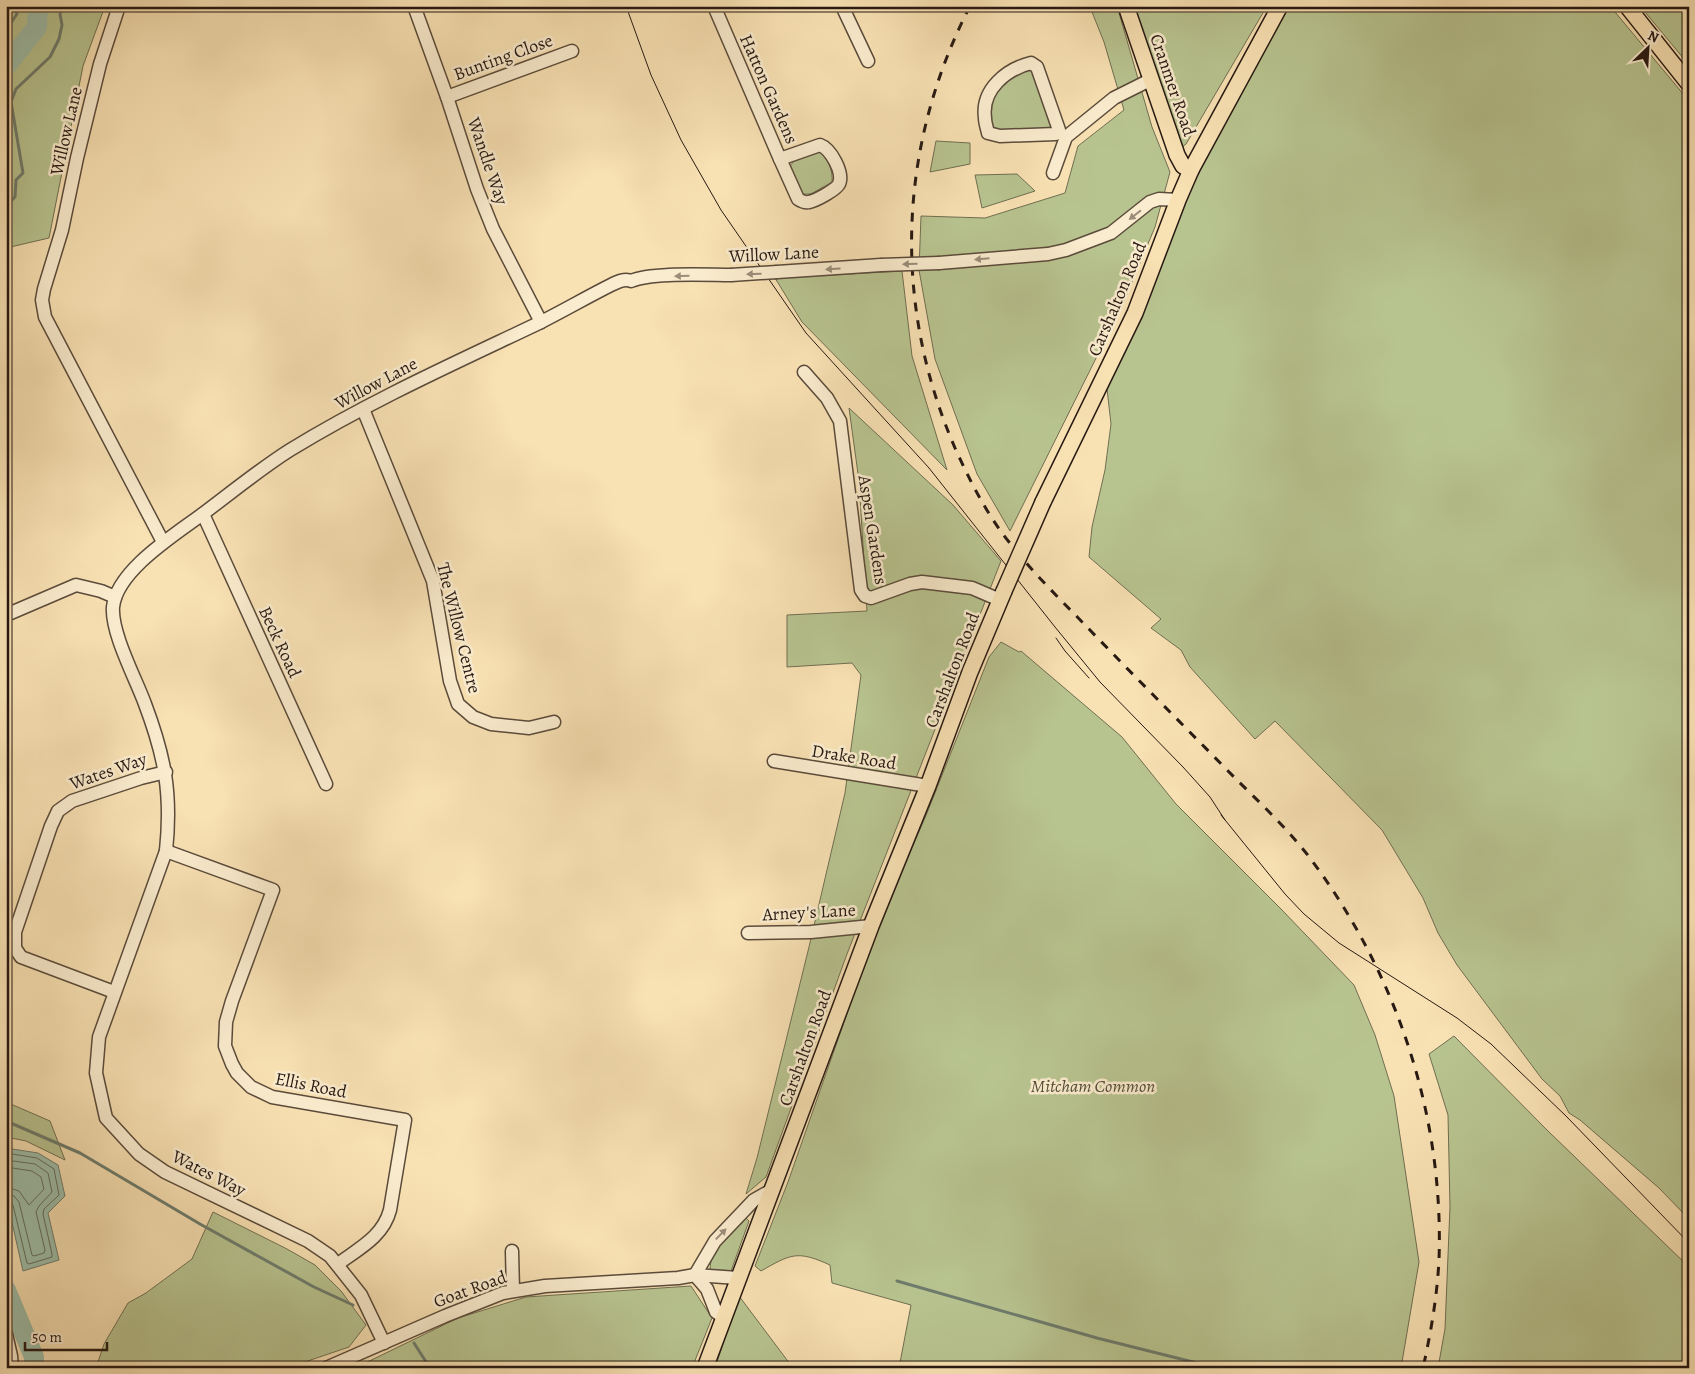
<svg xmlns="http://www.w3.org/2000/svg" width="1695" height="1374" font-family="Alegreya,serif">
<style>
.green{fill:#b8c490;stroke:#706e52}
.water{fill:#9ebea9;stroke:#6e7c6d}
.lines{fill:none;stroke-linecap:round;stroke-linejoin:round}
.shore{stroke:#626c5e;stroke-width:1}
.stream{stroke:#6e7c6d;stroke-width:3}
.river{stroke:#9ebea9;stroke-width:20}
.minor-casing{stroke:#5b4b3b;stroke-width:15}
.major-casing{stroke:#271913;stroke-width:18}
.minor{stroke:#faecce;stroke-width:12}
.major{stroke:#f8e1b3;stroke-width:15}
.tram{stroke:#271913;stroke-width:1}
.rail{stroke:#271913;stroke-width:3;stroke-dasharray:9 9;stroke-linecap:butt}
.minor-bridge-casing{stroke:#5b4b3b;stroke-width:15;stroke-linecap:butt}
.major-bridge-casing{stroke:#271913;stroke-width:18;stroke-linecap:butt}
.minor-bridge{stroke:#faecce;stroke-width:12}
.major-bridge{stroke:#f8e1b3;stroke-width:15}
.oneway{fill:#9b8d7a}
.labels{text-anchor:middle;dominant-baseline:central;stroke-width:5;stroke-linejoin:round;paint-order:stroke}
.street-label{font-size:18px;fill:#271913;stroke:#faecce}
.park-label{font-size:18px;font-style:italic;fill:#524c38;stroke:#faecce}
</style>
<rect width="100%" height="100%" fill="#f8e1b3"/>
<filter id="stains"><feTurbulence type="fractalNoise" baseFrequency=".004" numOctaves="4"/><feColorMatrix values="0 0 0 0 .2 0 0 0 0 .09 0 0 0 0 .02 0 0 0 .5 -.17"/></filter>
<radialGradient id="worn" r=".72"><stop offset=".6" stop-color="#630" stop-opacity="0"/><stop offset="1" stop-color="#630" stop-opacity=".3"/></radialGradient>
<!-- green -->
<g class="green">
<polygon points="6,6 105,6 83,66 49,238 6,248"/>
<polygon points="1117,6 1152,127 1170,172 1155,227 1123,304 1010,531 977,474 935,359 919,270 921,216 985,218 1065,193 1078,146 1124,110 1104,42 1090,7"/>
<polygon points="1134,6 1267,6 1186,144 1181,148"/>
<polygon points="1289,6 1610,6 1689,101 1689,1219 1659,1188 1580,1120 1569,1113 1560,1096 1542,1079 1457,965 1438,933 1423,898 1382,830 1275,721 1255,739 1190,667 1181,650 1151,628 1161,619 1089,557 1092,527 1105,470 1111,424 1107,389 1139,318 1192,180"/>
<polygon points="1640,6 1689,6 1689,65"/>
<polygon points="1032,67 1057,129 1000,135 987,124 988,90"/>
<polygon points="936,141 970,143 970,164 930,172"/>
<path d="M 819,152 C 829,157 833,172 832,182 L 811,194 L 803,194 L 790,166 L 794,161 Z"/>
<polygon points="1017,174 1035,191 982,208 975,175"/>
<polygon points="902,271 912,356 947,470 802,322 775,278"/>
<polygon points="849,408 953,505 1001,561 847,954 766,1177 746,1194 757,1158 809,947 845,793 861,675 852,663 787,667 787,615 867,611 859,481"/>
<path d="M 1001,642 L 1019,652 L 1021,651 L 1122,737 L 1176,804 L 1281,909 L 1354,985 L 1375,1035 L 1394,1096 L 1419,1262 L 1401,1368 L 899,1368 L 911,1305 L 832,1283 L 830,1265 C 797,1250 791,1254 761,1271 L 755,1266 L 788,1182 L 877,928 L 927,813 L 989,657 Z"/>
<polygon points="1454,1036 1548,1131 1689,1267 1689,1368 1438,1368 1445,1329 1450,1207 1448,1115 1429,1054"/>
<polygon points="6,1102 50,1121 65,1160 26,1141 6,1137"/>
<polygon points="213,1212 287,1249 315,1265 341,1291 366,1325 349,1347 287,1368 96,1368 104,1344 128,1303 146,1293 192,1259"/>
<path d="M 745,1217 L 749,1221 L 731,1271 L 710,1270 C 710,1248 730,1231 745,1217 Z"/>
<polygon points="691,1286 712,1318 692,1368 355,1368 458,1318 526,1297"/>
<polygon points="739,1296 793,1368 715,1368"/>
</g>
<!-- water -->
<polygon class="water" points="6,1148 38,1153 58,1165 65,1196 48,1213 59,1260 23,1271 6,1196"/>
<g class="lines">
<!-- shore -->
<g class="shore">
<polyline points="6,1153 37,1158 54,1169 59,1195 44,1209 43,1214 52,1254 52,1257 29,1264 27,1263 13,1205 11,1202 6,1201"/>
<polyline points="6,1160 35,1164 48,1173 52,1192 39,1206 36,1212 45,1250 44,1253 34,1256 32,1255 19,1202 14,1196 6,1195"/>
<polyline points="6,1167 32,1171 41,1177 44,1189 29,1205 19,1191 6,1187"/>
</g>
<!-- stream -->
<g class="stream">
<polyline points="6,30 17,14 14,6"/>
<polyline points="6,206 15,197 16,180 23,173 11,102 16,89 50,57 59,39 62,25 60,14 63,6"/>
<polyline points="6,1121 80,1153 200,1224 314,1287 353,1305"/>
<polyline points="897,1281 1097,1338 1217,1368"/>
<polyline points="414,1343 430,1368"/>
</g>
<!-- river -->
<g class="river">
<polyline points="6,66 37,27 38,6"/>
<polyline points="6,1290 34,1357 34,1368"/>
</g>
<defs>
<g id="minor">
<polyline points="119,6 100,64 77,158 62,230 44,289 42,300 45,317 163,542"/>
<polyline points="414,6 447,97 477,189 493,229 541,322"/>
<polyline points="714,6 780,159"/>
<polyline points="842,6 868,61"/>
<path d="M 1031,63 L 1037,67 L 1059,130 L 1056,134 L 1000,136 L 988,133 C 987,128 985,123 985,118 C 981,89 1007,69 1031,63 Z"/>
<polyline points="447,97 572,51"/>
<path d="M 820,145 C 831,149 844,173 839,184 C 836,190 815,201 809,202 C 804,203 801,201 798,199 L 780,159 Z"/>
<polyline points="1053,173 1066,137 1114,98 1150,80"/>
<polyline points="939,263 1048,254 1066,250 1111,233 1150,202 1159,199 1178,200"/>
<polyline points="777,272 881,265"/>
<polyline points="804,372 827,398 840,421 861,590 865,596 871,598 910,584 922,582 972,588 1000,600"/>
<polyline points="363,409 433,581 450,681 458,704 473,717 491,724 529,728 554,722"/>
<polyline points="203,514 326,784"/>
<polyline points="6,615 76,585 101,591 115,597"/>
<polyline points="774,761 928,786"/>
<path d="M 166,851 L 273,890 L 232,1001 L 226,1022 L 225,1046 L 232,1064 L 237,1073 L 251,1087 L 272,1097 L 405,1120 L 390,1210 C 383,1237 358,1249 338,1264"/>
<polyline points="748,933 811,932 871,926"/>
<polyline points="114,992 21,957 15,948 15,932 51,826 58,811 72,801 141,778 166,772"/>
<polyline points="512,1251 513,1291"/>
<polyline points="695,1275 715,1241 754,1200 772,1190"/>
<polyline points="695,1275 707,1289 716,1312 724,1318"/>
<polyline points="6,1334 11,1356 12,1368"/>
<path d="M 384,1343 L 361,1295 L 330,1256 L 308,1241 L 165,1172 L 139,1154 L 106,1118 L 96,1073 L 99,1037 L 166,851 C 172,794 165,757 145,704 C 136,679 111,633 113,607 C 117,570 176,534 204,513 C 232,492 260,469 290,450 C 370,401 455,363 539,323 C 563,311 587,297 611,285 C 617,282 625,278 631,281 C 651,272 707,275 731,275"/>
<polyline points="326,1368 445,1316 503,1293 545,1286 678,1278 695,1275 738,1278"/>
</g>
<g id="major">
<polyline points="1126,6 1177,155 1183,166 1191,170"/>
<polyline points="1627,6 1689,84"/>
<polyline points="1043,502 1135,313 1178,200 1191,170 1280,6"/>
<polyline points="705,1368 871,926 928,786 970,672 1004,591"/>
</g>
</defs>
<!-- minor casing -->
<use href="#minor" class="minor-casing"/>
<!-- major casing -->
<use href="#major" class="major-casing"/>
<!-- minor -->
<use href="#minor" class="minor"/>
<!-- major -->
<use href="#major" class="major"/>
<!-- tram -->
<g class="tram">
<polyline points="626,6 651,75 681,140 721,210 806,333 929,468 1055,627 1100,682 1183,767 1210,797 1225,820"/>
<polyline points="1056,638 1065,651 1089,678"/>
<polyline points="1221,815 1285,894 1304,914 1339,943 1457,1018 1491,1044 1566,1116 1689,1243"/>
</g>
<!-- rail -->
<path class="rail" d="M 970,6 C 898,146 892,303 955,448 C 970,481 986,513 1009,542 C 1032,572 1061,600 1087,627 C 1136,678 1185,727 1234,777 C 1260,803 1291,832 1313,862 C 1398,977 1444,1117 1439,1260 C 1437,1297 1431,1332 1423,1368"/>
<defs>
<g id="minor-bridge">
<polyline points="881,265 939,263"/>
<polyline points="731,275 777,272"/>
</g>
<polyline id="major-bridge" points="1004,591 1043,502"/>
</defs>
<!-- minor-bridge casing -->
<use href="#minor-bridge" class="minor-bridge-casing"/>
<!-- major-bridge casing -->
<use href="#major-bridge" class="major-bridge-casing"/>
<!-- minor-bridge -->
<use href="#minor-bridge" class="minor-bridge"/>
<!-- major-bridge -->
<use href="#major-bridge" class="major-bridge"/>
</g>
<!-- one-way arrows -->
<defs><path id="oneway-solid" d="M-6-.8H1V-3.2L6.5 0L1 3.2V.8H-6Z" transform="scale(1.25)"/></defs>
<g class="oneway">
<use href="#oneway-solid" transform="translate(1135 215) rotate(142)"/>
<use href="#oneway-solid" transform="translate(982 259) rotate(175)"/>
<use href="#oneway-solid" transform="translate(910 264) rotate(178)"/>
<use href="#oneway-solid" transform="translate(833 269) rotate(176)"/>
<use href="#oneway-solid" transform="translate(754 274) rotate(178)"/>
<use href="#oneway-solid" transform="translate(682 276) rotate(178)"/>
<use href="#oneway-solid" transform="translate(721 1234) rotate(-46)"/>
</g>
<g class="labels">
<!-- street labels -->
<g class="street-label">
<text transform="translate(503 57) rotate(-20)">Bunting Close</text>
<text transform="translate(1173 85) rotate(71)">Cranmer Road</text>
<text transform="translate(769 89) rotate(66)">Hatton Gardens</text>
<text transform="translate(66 131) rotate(-77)">Willow Lane</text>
<text transform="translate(488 161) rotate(71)">Wandle Way</text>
<text transform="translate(774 254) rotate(-3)">Willow Lane</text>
<text transform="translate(1117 299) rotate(-67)">Carshalton Road</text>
<text transform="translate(376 383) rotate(-28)">Willow Lane</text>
<text transform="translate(873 530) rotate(81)">Aspen Gardens</text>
<text transform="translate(459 628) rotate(76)">The Willow Centre</text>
<text transform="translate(280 642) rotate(65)">Beck Road</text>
<text transform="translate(952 670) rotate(-69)">Carshalton Road</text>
<text transform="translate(854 757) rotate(9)">Drake Road</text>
<text transform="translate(108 771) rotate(-19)">Wates Way</text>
<text transform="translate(809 912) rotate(-3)">Arney's Lane</text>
<text transform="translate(805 1048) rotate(-70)">Carshalton Road</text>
<text transform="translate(311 1085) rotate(11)">Ellis Road</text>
<text transform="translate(209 1173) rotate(27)">Wates Way</text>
<text transform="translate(470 1289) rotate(-20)">Goat Road</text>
</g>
<!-- park labels -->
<g class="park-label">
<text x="1093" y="1086">Mitcham Common</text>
</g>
</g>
<!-- margin -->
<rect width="1695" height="1374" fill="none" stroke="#f8e1b3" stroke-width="25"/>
<rect x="8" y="8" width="1680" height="1359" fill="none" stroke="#271913" stroke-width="2.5"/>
<rect x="12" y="12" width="1670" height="1349" fill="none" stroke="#271913"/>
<!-- north arrow -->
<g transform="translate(1648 48) rotate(25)" stroke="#faecce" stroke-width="4" paint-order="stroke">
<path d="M0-4L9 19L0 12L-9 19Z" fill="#271913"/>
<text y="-8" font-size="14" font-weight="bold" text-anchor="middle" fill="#271913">N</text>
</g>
<!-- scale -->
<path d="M25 1342v8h82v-8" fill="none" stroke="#271913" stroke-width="2.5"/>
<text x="32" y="1342" font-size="15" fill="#271913" stroke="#faecce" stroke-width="4" paint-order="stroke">50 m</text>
<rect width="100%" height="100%" filter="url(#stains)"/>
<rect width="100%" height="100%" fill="url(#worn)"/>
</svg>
